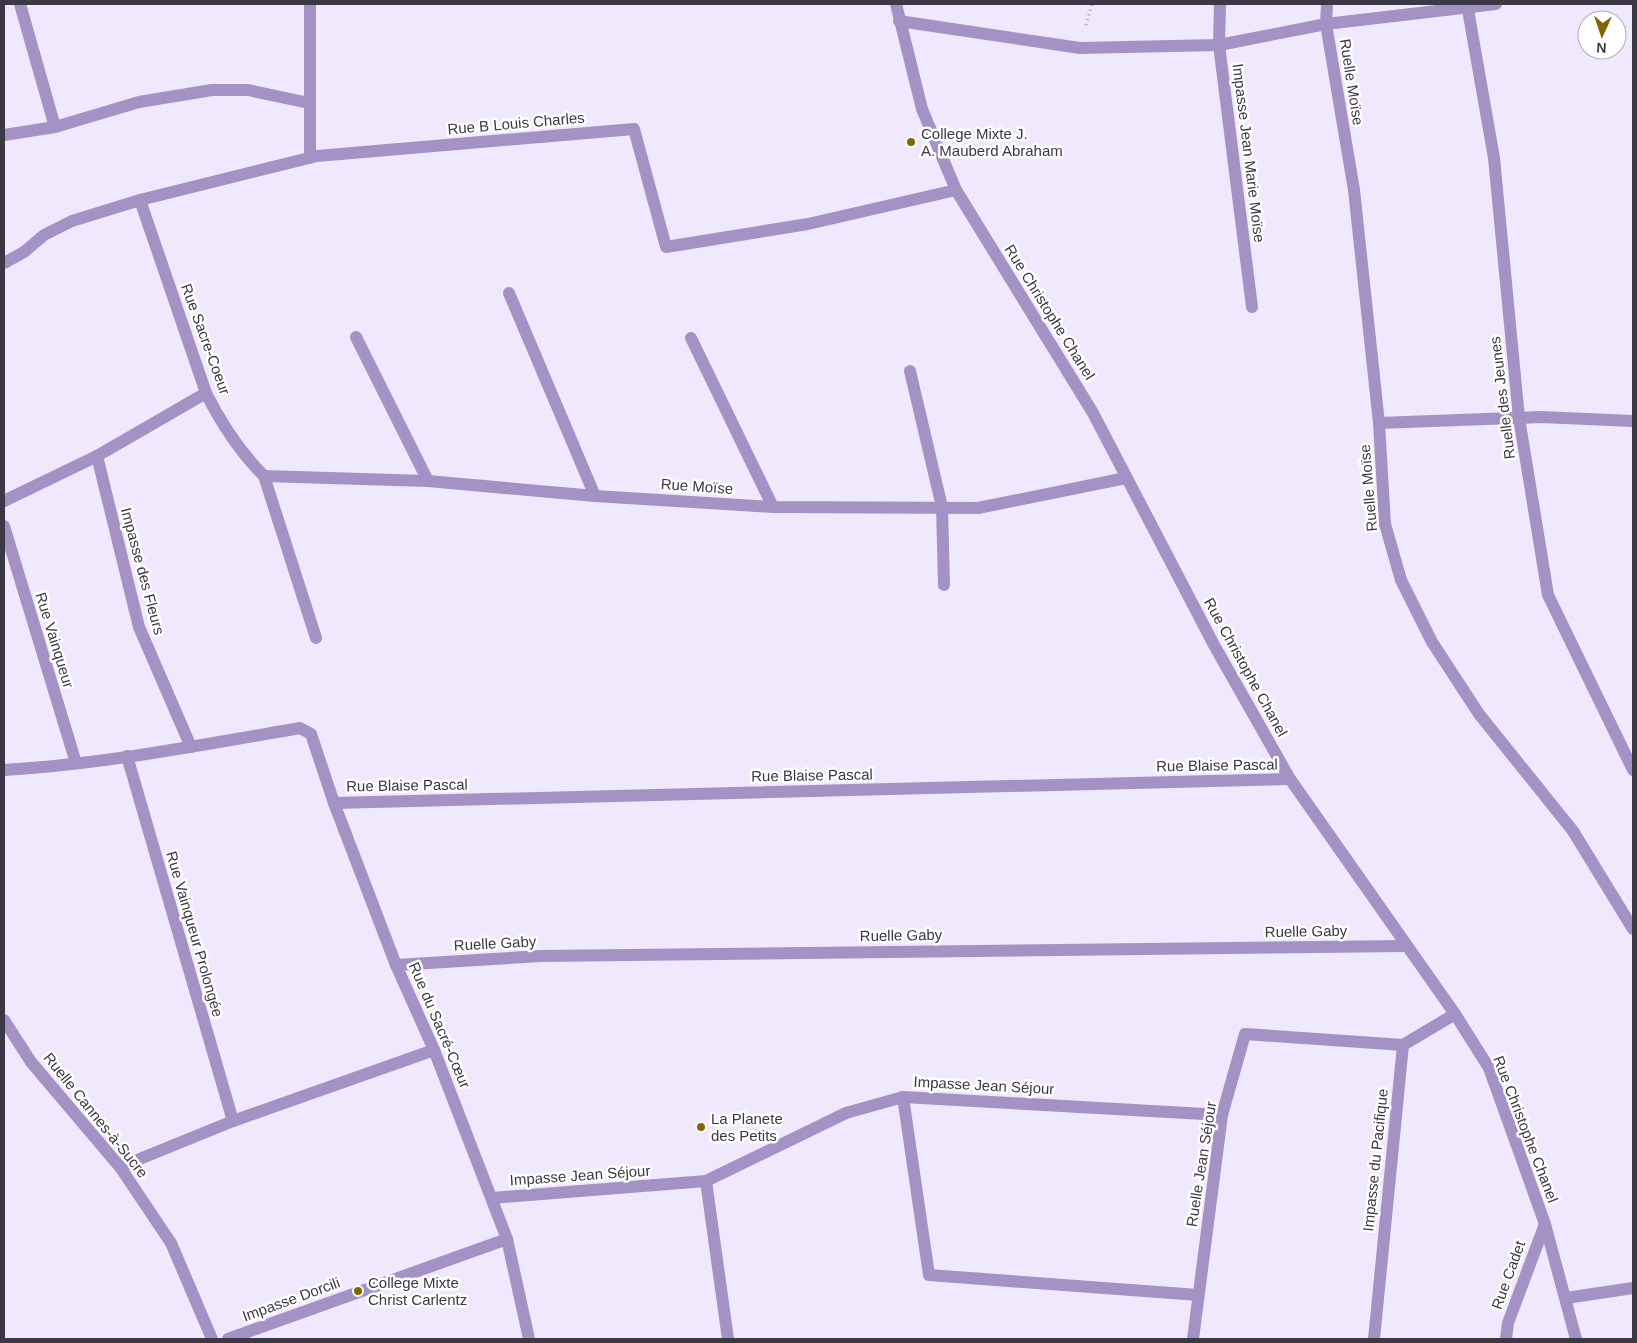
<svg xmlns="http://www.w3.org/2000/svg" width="1637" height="1343" font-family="Helvetica,sans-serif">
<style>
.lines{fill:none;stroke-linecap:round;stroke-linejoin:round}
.path{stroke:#9d97a8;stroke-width:3;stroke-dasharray:1 4;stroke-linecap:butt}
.minor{stroke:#a592c5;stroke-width:12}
.poi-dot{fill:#806700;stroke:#fff;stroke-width:2}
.labels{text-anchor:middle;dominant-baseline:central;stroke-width:5;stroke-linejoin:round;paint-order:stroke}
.street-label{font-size:15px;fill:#3d3846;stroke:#fff}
.poi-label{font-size:15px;fill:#3d3846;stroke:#fff;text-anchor:start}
</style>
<rect width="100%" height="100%" fill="#f0e8fd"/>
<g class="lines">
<!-- path -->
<polyline class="path" points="1086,25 1092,4"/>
<!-- minor -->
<g class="minor">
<polyline points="20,4 55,127"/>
<polyline points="896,4 922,109 956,190 1093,413 1214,645 1290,779 1455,1014 1489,1068 1545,1224 1576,1339"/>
<polyline points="1220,4 1219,45 1252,307"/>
<polyline points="1327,4 1326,24 1354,190 1379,423 1385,524 1401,580 1432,642 1479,714 1573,831 1633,929"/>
<polyline points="1467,4 1494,158 1519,418 1548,595 1633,770"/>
<polyline points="899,21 1080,48 1219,45 1326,24 1496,4"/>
<polyline points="4,135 55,127 139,102 212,90 248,90 309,103"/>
<polyline points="310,158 310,4"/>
<path d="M 140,200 L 206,393 C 222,425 239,451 264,476 L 316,638"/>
<polyline points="4,263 24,252 44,235 72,221 140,200 317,156 634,129 666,247 808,224 956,190"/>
<polyline points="509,293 595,496"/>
<polyline points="356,337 428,481"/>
<polyline points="691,338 773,507"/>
<polyline points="910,371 942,507 944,585"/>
<polyline points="1379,423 1541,417 1633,421"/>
<polyline points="97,456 139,627 191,747"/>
<polyline points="264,476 428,481 595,496 773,507 978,508 1126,478"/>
<polyline points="4,501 97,456 206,393"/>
<polyline points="4,526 76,763"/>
<polyline points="127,756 233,1121"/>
<path d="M 4,770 C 103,764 202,745 300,728 L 311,734 L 334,803 L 396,965 L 434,1050 L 507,1239 L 529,1339"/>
<polyline points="334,803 1290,779"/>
<polyline points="396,965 541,956 1407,946"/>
<polyline points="4,1020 31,1062 120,1167 171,1243 212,1339"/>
<polyline points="903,1097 929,1275 1198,1295"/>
<polyline points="120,1167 233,1121 434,1050"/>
<polyline points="706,1181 728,1339"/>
<polyline points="492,1198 706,1181 846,1113 903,1097 1222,1115"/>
<polyline points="1566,1298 1633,1288"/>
<polyline points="228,1339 507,1239"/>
<polyline points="1193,1339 1222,1115 1245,1034 1403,1045"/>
<polyline points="1374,1339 1403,1045 1455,1014"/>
<polyline points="1506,1339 1508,1323 1545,1224"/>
</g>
</g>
<!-- markers -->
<g class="poi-dot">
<circle cx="911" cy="142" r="5"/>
<circle cx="701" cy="1127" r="5"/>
<circle cx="358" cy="1291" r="5"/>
</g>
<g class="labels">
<!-- street labels -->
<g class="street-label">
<text transform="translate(1352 82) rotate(81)">Ruelle Moïse</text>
<text transform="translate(516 123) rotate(-5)">Rue B Louis Charles</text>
<text transform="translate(1249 153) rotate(83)">Impasse Jean Marie Moïse</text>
<text transform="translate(1050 312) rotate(58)">Rue Christophe Chanel</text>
<text transform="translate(206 339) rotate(70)">Rue Sacre-Coeur</text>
<text transform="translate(1502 398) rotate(-97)">Ruelle des Jeunes</text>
<text transform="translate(697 486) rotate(4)">Rue Moïse</text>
<text transform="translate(1368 488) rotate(-95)">Ruelle Moïse</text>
<text transform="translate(143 571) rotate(75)">Impasse des Fleurs</text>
<text transform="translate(55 640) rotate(73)">Rue Vainqueur</text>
<text transform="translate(1246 667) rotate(61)">Rue Christophe Chanel</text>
<text transform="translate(1217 765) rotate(-1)">Rue Blaise Pascal</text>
<text transform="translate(812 775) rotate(-1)">Rue Blaise Pascal</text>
<text transform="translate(407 785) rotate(-1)">Rue Blaise Pascal</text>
<text transform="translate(1306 931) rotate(-1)">Ruelle Gaby</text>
<text transform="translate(195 934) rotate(74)">Rue Vainqueur Prolongée</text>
<text transform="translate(901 935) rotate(-1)">Ruelle Gaby</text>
<text transform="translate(495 943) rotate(-3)">Ruelle Gaby</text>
<text transform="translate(440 1025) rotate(67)">Rue du Sacré-Cœur</text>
<text transform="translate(984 1085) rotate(3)">Impasse Jean Séjour</text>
<text transform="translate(96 1115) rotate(51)">Ruelle Cannes-à-Sucre</text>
<text transform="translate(1526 1129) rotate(69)">Rue Christophe Chanel</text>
<text transform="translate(1375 1160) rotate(-84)">Impasse du Pacifique</text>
<text transform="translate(1201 1164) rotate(-81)">Ruelle Jean Séjour</text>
<text transform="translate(580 1175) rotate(-4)">Impasse Jean Séjour</text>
<text transform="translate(1508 1275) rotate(-70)">Rue Cadet</text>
<text transform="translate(291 1299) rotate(-20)">Impasse Dorcili</text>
</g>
<!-- poi labels -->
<g class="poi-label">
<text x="921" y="133">College Mixte J.<tspan x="921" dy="17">A. Mauberd Abraham</tspan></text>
<text x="711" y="1118">La Planete<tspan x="711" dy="17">des Petits</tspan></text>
<text x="368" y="1282">College Mixte<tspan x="368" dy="17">Christ Carlentz</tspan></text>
</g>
</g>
<!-- border -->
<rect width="1637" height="1343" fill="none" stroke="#3d3846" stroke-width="10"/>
<!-- north arrow -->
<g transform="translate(1602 35) rotate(183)"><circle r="24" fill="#ffffff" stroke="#b1afb5"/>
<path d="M0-4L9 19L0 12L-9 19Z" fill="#806700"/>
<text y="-8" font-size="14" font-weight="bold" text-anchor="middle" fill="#3d3846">N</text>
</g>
</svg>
